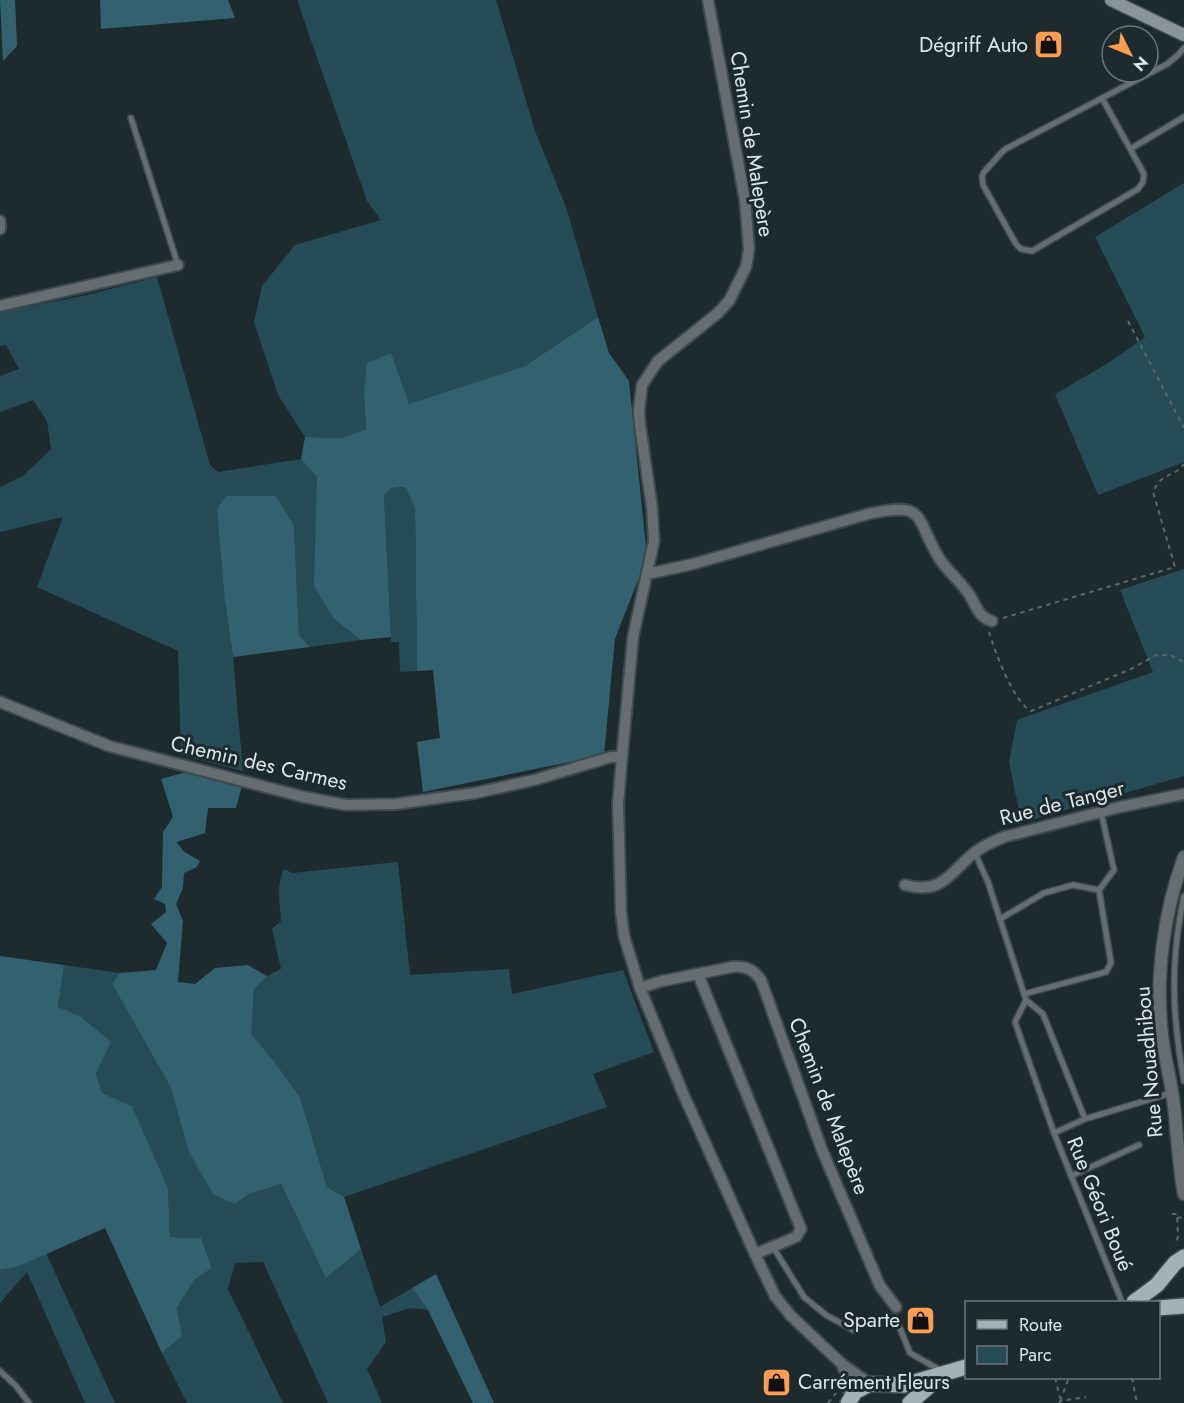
<svg xmlns="http://www.w3.org/2000/svg" width="1184" height="1403" font-family="Jost,sans-serif">
<style>
.green{fill:#264c58}
.forest{fill:#346170}
.lines{fill:none;stroke-linecap:round;stroke-linejoin:round}
.service-casing{stroke:#3c494d;stroke-width:8}
.minor-casing{stroke:#3c494d;stroke-width:14}
.tertiary-casing{stroke:#3c494d;stroke-width:15}
.secondary-casing{stroke:#3c494d;stroke-width:15}
.primary-casing{stroke:#3c494d;stroke-width:18}
.path{stroke:#5a676a;stroke-width:2;stroke-dasharray:4.5 4.5;stroke-linecap:butt}
.service{stroke:#666d70;stroke-width:5}
.minor{stroke:#666d70;stroke-width:10}
.tertiary{stroke:#666d70;stroke-width:12}
.secondary{stroke:#899498;stroke-width:12}
.primary{stroke:#a4b2b7;stroke-width:15}
.labels{text-anchor:middle;dominant-baseline:central;stroke-width:6;stroke-linejoin:round;paint-order:stroke}
.poi-label{font-size:21px;fill:#dde6e9;stroke:#1d2b2f;text-anchor:end}
.street-label{font-size:21px;fill:#dde6e9;stroke:#1d2b2f}
</style>
<rect width="100%" height="100%" fill="#1d2b2f"/>
<!-- green -->
<g class="green">
<polygon points="297,0 496,0 535,131 566,207 598,317 525,366 408,405 391,353 364,395 366,429 343,438 305,437 278,395 254,322 262,286 295,245 381,220 367,201"/>
<polygon points="1184,183 1184,462 1098,495 1055,394 1110,362 1145,337 1095,237"/>
<polygon points="157,277 210,465 218,472 301,459 317,477 317,500 334,619 361,640 310,647 299,635 294,526 225,601 233,657 243,771 181,755 178,651 37,587 63,517 0,532 0,487 23,476 51,449 47,421 33,400 0,412 0,376 19,369 6,345 0,346 0,312 87,295"/>
<polygon points="405,487 415,508 417,671 400,672 399,642 391,642 391,637 384,495 392,488"/>
<polygon points="1184,569 1184,776 1024,822 1019,811 1009,762 1017,720 1153,672 1120,590"/>
<path d="M 398,862 L 410,975 L 509,969 L 512,994 L 623,970 L 654,1052 L 593,1074 L 607,1107 L 344,1197 L 327,1187 L 300,1097 L 274,1061 L 250,1034 L 254,989 L 267,976 L 281,969 L 272,929 L 281,921 C 280,904 276,885 284,869 L 292,873 Z"/>
<polygon points="64,965 120,973 112,984 171,1088 188,1150 235,1204 249,1194 281,1184 326,1277 361,1249 380,1307 412,1288 428,1310 410,1308 382,1317 386,1342 367,1369 382,1403 328,1403 263,1262 235,1263 228,1289 283,1403 187,1403 162,1353 182,1336 177,1308 194,1280 212,1268 201,1238 170,1237 168,1188 132,1106 102,1093 96,1073 58,1007"/>
<polygon points="46,1253 115,1403 85,1403 27,1272 0,1303 0,1270 17,1267"/>
</g>
<!-- forest -->
<g class="forest">
<polygon points="0,0 15,0 17,46 3,61"/>
<polygon points="100,0 228,0 235,18 101,29"/>
<polygon points="598,317 609,353 629,381 647,557 615,639 604,755 423,792 417,742 440,738 433,670 417,671 415,508 405,487 392,488 384,495 391,637 361,640 334,619 314,586 317,477 301,459 305,437 343,438 366,429 364,395 367,363 391,353 409,404 525,366"/>
<polygon points="226,496 276,496 294,526 299,635 310,647 233,657 225,601 217,509"/>
<polygon points="197,769 242,786 236,808 208,808 205,833 177,842 183,851 200,861 197,867 184,873 183,888 176,904 183,921 178,982 195,984 215,968 248,965 267,976 254,989 251,1034 274,1061 300,1097 327,1187 344,1197 361,1249 326,1278 281,1184 249,1194 235,1204 213,1194 188,1150 171,1088 112,984 120,973 156,970 167,943 151,924 166,912 165,904 154,899 162,887 163,832 173,817 161,779"/>
<polygon points="0,956 64,965 58,1007 81,1017 111,1042 96,1073 102,1093 132,1106 168,1188 170,1237 201,1238 212,1268 194,1280 177,1308 182,1336 162,1353 105,1228 17,1267 0,1270"/>
<polygon points="436,1274 494,1403 473,1403 428,1310 412,1288"/>
</g>
<g class="lines">
<defs>
<g id="service">
<polyline points="1102,98 1144,174 1143,182 1138,189 1032,251 1021,249 1016,244 983,185 982,176 984,172 1004,150 1013,145 1167,64 1178,55 1184,48"/>
<polyline points="131,118 178,265"/>
<polyline points="1132,148 1184,117"/>
<polyline points="975,853 988,882 1026,1000 1015,1022 1054,1133"/>
<path d="M 1184,896 C 1170,960 1172,1016 1184,1081"/>
<polyline points="1000,919 1044,893 1073,885 1099,890 1114,870 1101,812"/>
<polyline points="1024,994 1106,972 1111,963 1099,890"/>
<polyline points="1026,1000 1043,1014 1085,1119"/>
<polyline points="1071,1176 1139,1145"/>
<polyline points="773,1247 804,1297 826,1315 855,1331"/>
<polyline points="1122,1302 1054,1133 1085,1119 1171,1093"/>
<polyline points="895,1316 910,1353 940,1370"/>
<polyline points="0,1371 16,1386 29,1403"/>
</g>
<g id="minor">
<polyline points="708,0 745,200 749,249 746,267 729,301 718,313 658,361 642,385 639,410 640,425 652,508 654,541 633,637 622,757 618,804 621,911 624,936 640,988 682,1091 755,1254 775,1296 791,1316 842,1364 870,1384"/>
<polyline points="0,221 0,229"/>
<polyline points="0,306 178,265"/>
<path d="M 647,574 L 693,564 L 868,514 C 928,501 914,517 939,558 C 947,571 960,581 969,594 C 976,605 978,617 992,621"/>
<polyline points="0,702 109,746 304,797 346,805 396,804 475,793 534,780 611,757 622,757"/>
<path d="M 905,885 C 943,895 949,873 974,853 C 983,846 994,841 1004,837 L 1120,807 L 1184,794"/>
<polyline points="698,974 801,1229 796,1237 755,1254"/>
<path d="M 640,988 L 662,981 L 732,967 C 746,966 753,969 761,980 L 822,1150 L 880,1286 L 896,1307"/>
<polyline points="842,1364 846,1376 850,1399"/>
</g>
<path id="tertiary" d="M 1184,857 C 1164,912 1155,976 1162,1034 C 1164,1056 1170,1076 1173,1098 C 1177,1130 1178,1162 1184,1194"/>
<polyline id="secondary" points="1111,0 1184,35"/>
<g id="primary">
<polyline points="1134,1302 1157,1285 1175,1263 1184,1257"/>
<polyline points="1158,1308 1184,1306"/>
<polyline points="848,1403 855,1392 870,1384 904,1385 966,1367"/>
<polyline points="910,1403 935,1381"/>
</g>
</defs>
<!-- service casing -->
<use href="#service" class="service-casing"/>
<!-- minor casing -->
<use href="#minor" class="minor-casing"/>
<!-- tertiary casing -->
<use href="#tertiary" class="tertiary-casing"/>
<!-- secondary casing -->
<use href="#secondary" class="secondary-casing"/>
<!-- primary casing -->
<use href="#primary" class="primary-casing"/>
<!-- path -->
<g class="path">
<polyline points="1128,321 1184,428"/>
<path d="M 1003,618 L 1175,567 L 1153,492 C 1163,470 1173,479 1184,464"/>
<path d="M 989,632 C 995,652 1013,701 1031,711 L 1131,669 L 1156,655 L 1170,655 L 1184,662"/>
<polyline points="1172,1214 1177,1214 1178,1236 1176,1245"/>
<polyline points="1177,1218 1184,1217"/>
<polyline points="1055,1378 1060,1398"/>
<polyline points="1132,1378 1137,1403"/>
<polyline points="1060,1401 1069,1378"/>
<polyline points="828,1403 836,1393"/>
<polyline points="1059,1403 1060,1401 1086,1397"/>
</g>
<!-- service -->
<use href="#service" class="service"/>
<!-- minor -->
<use href="#minor" class="minor"/>
<!-- tertiary -->
<use href="#tertiary" class="tertiary"/>
<!-- secondary -->
<use href="#secondary" class="secondary"/>
<!-- primary -->
<use href="#primary" class="primary"/>
</g>
<!-- icons -->
<defs>
<symbol id="shop-square" viewBox="-11 -11 22 22"><rect x="-9" y="-9" width="18" height="18" rx="4" fill="#fd9d54" stroke="#1d2b2f"/><path d="M-5-2.5h2.3a2.7 3.5 0 0 1 5.4 0H5L5.5 6h-11ZM-1.5-2.5h3a1.5 2.3 0 0 0-3 0Z" fill="#111"/></symbol>
</defs>
<g fill-rule="evenodd">
<use href="#shop-square" x="1032" y="28" width="33" height="33"/>
<use href="#shop-square" x="904" y="1304" width="33" height="33"/>
<use href="#shop-square" x="760" y="1366" width="33" height="33"/>
</g>
<g class="labels">
<!-- poi labels -->
<g class="poi-label">
<text x="1028" y="45">Dégriff Auto</text>
<text x="900" y="1320">Sparte</text>
<text x="798" y="1382" text-anchor="start">Carrément Fleurs</text>
</g>
<!-- street labels -->
<g class="street-label">
<text transform="translate(752 144) rotate(81)">Chemin de Malepère</text>
<text transform="translate(259 763) rotate(13)">Chemin des Carmes</text>
<text transform="translate(1062 803) rotate(-14)">Rue de Tanger</text>
<text transform="translate(1149 1062) rotate(-95)">Rue Nouadhibou</text>
<text transform="translate(829 1106) rotate(69)">Chemin de Malepère</text>
<text transform="translate(1100 1204) rotate(68)">Rue Géori Boué</text>
</g>
</g>
<!-- legend -->
<rect x="965" y="1301" width="195" height="78" fill="#1d2b2f" stroke="#6a7679" stroke-width="1.5"/>
<rect x="977" y="1320" width="30" height="9" fill="#a4b2b7" stroke="#6a7679" stroke-width="1.5"/>
<text x="1019" y="1331" font-size="18" fill="#dde6e9">Route</text>
<rect x="977" y="1346" width="30" height="18" fill="#264c58" stroke="#6a7679" stroke-width="1.5"/>
<text x="1019" y="1361" font-size="18" fill="#dde6e9">Parc</text>
<!-- north arrow -->
<g transform="translate(1130 54) rotate(133)"><circle r="28" fill="#1d2b2f" stroke="#6a7679" stroke-width="1.5"/>
<path d="M0-4.5L10 22L0 15L-10 22Z" fill="#fd9d54"/>
<text y="-9" font-size="16" font-weight="bold" text-anchor="middle" fill="#dde6e9">N</text>
</g>
</svg>
